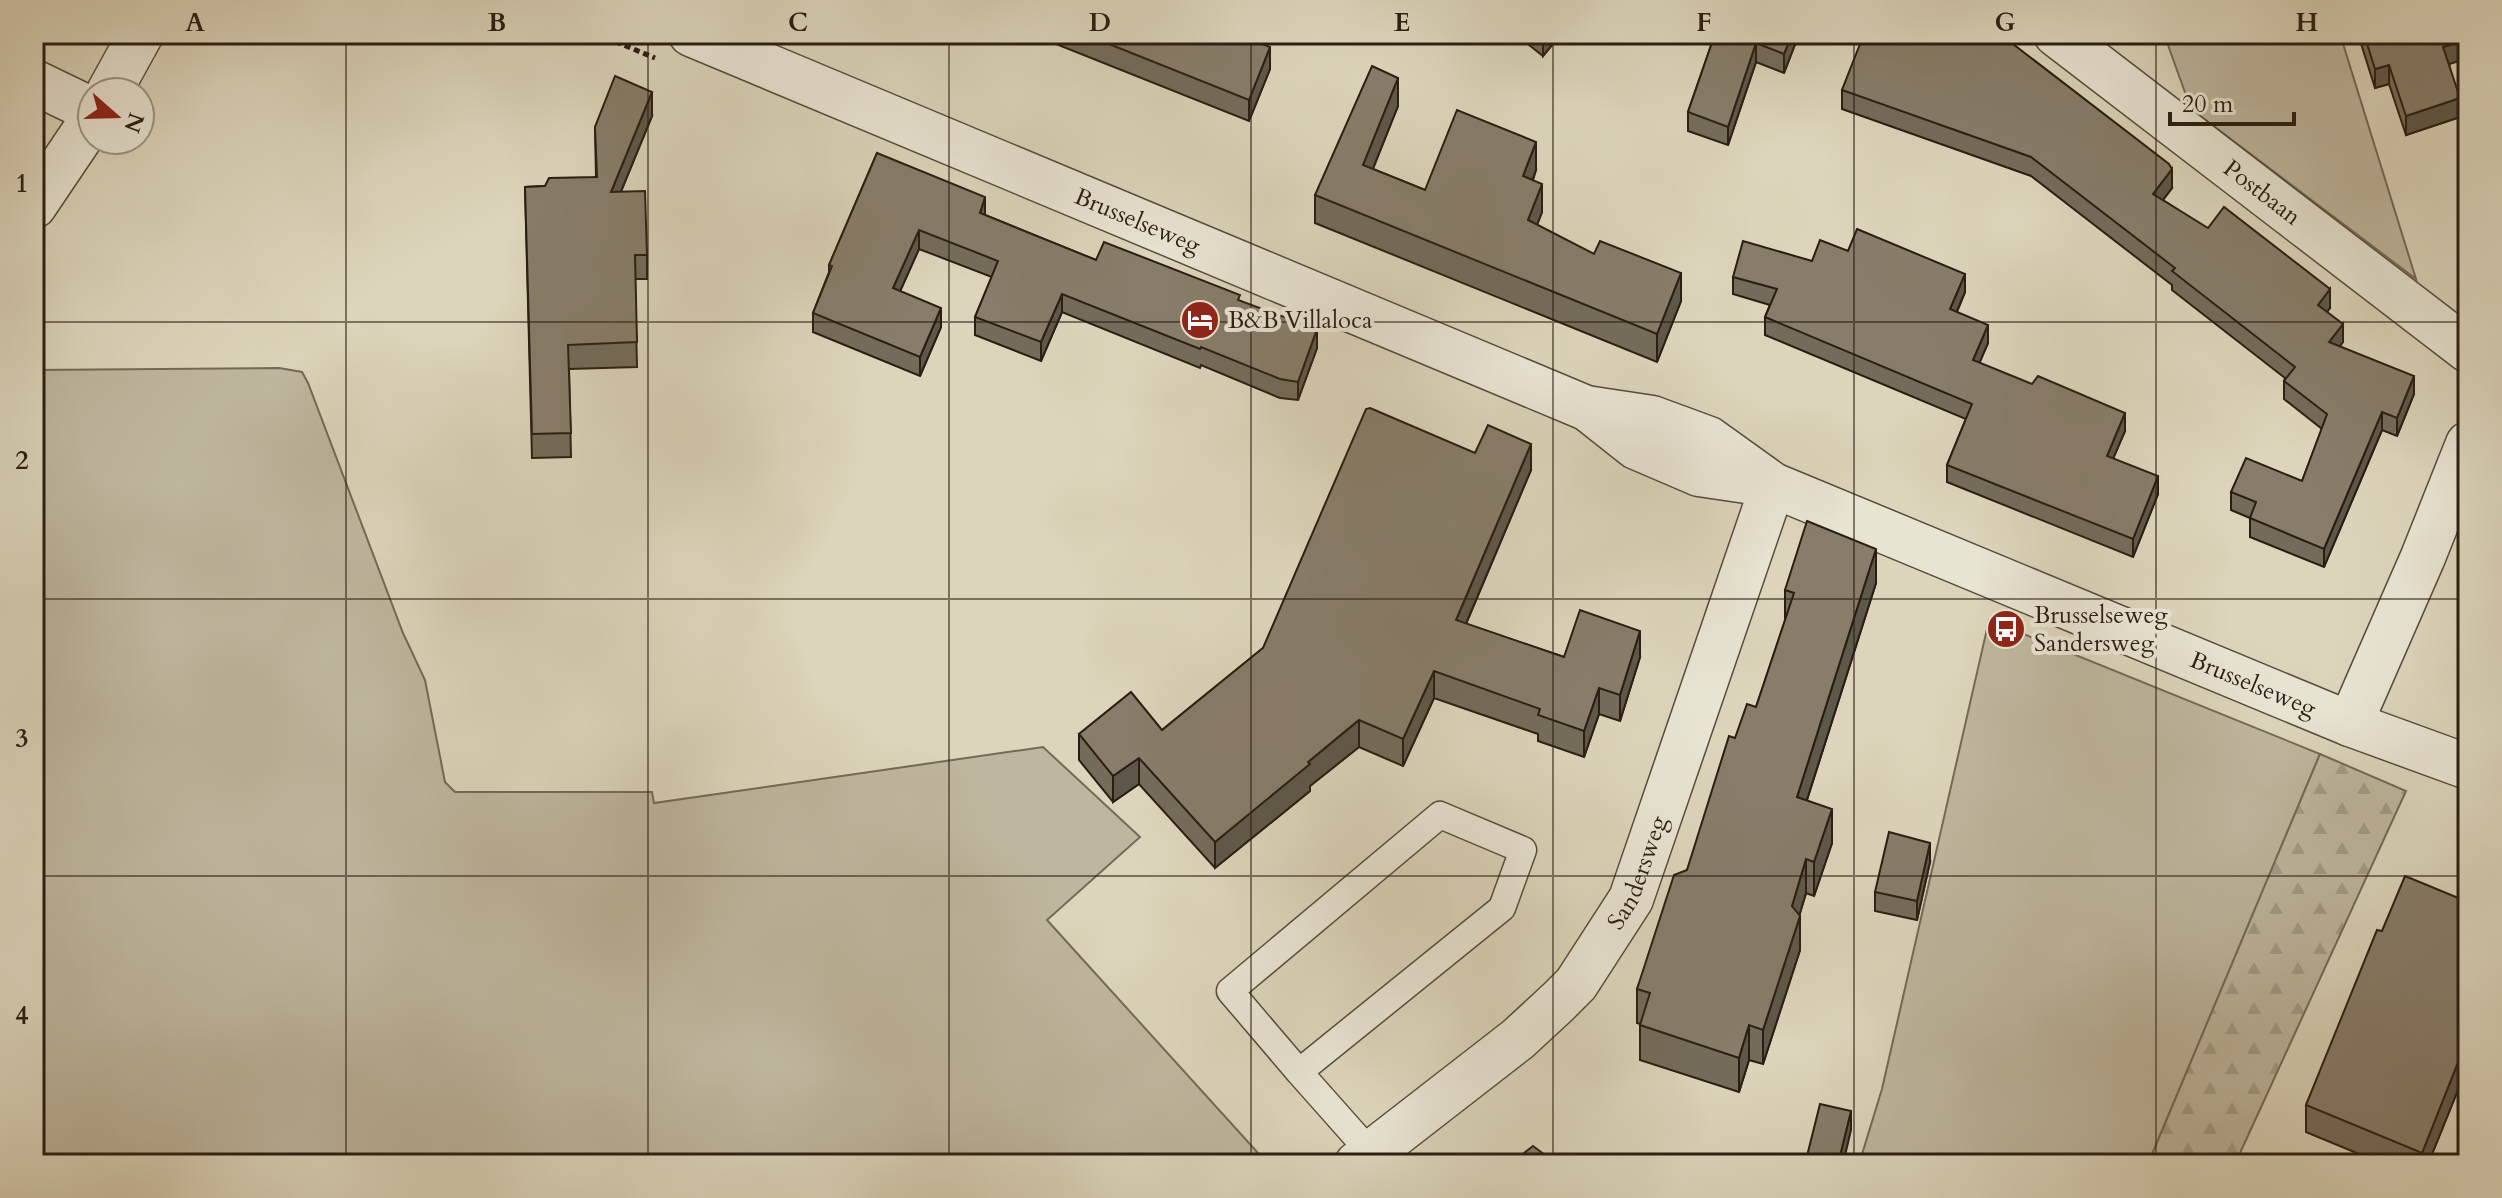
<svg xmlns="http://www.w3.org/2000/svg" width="2502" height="1198" font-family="Cardo,serif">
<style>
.grass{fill:#beb69e;stroke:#746a58;stroke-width:2}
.forest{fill:url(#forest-firs);stroke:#746a58;stroke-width:2}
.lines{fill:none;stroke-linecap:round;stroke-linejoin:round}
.service-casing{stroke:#564c3d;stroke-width:29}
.minor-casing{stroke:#564c3d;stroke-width:47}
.tertiary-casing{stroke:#564c3d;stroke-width:47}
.path{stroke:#2a1e13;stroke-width:5;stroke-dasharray:6 4;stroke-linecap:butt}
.service{stroke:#e8e4d3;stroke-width:26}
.minor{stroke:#e8e4d3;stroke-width:44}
.tertiary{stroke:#e8e4d3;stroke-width:44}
.wall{fill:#746c5b;stroke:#2a1e13;stroke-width:2}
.shaded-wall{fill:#5e584a;stroke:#2a1e13;stroke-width:2}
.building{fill:#877d6a;stroke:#2a1e13;stroke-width:2}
.grid{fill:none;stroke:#2a1e13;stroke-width:2;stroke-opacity:0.55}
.labels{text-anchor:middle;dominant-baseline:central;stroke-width:8;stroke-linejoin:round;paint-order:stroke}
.street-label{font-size:24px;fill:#2a1e13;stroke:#e8e4d3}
.poi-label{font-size:24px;fill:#2a1e13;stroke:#e8e4d3;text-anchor:start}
.neatline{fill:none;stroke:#2a1e13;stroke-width:3}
.grid-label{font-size:26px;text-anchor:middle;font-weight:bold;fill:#2a1e13}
</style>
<defs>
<pattern id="forest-firs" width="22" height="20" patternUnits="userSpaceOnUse" patternTransform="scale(2)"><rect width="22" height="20" fill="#beb69e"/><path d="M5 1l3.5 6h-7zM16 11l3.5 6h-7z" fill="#a39c87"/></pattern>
</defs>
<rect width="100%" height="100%" fill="#dcd5bb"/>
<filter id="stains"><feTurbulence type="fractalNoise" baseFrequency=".0025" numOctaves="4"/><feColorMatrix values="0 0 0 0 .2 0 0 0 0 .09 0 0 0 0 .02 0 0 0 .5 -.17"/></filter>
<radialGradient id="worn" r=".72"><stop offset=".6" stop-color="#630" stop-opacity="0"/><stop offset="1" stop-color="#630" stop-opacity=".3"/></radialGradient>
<!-- grass -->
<g class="grass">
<polygon points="2164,34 2340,34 2416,279 2191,109"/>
<polygon points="279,368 302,372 308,383 403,633 425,680 445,782 455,792 652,792 654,803 1043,747 1140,837 1047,920 1268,1164 34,1164 34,370"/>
<polygon points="1989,620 2320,754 2148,1164 1859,1164 1882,1089"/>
</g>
<!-- forest -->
<polygon class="forest" points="2320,754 2406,791 2235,1164 2148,1164"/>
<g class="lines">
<defs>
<polyline id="service" points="1299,1072 1230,991 1440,815 1523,850 1502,908 1299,1072 1362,1143 1368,1155"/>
<g id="minor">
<path id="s1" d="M 2056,34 L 2468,350"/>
<polyline points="34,82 92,110"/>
<polyline points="2350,724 2423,557 2468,444"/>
<path id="s2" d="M 1357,1164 L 1518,1039 L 1558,1002 L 1576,984 L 1631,899 L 1773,485"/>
</g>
<g id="tertiary">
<path id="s3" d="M 691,34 L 1586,408 L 1652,418 L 1709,439 L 1773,485 L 2350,724 L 2468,767"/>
<polyline points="109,92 141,34"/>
<polyline points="34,206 92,120"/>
<polyline points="1588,409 1636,447 1699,474 1767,484"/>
</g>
</defs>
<!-- service casing -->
<use href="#service" class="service-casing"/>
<!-- minor casing -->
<use href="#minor" class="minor-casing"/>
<!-- tertiary casing -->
<use href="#tertiary" class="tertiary-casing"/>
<!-- path -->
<polyline class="path" points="597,34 655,58"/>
<!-- service -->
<use href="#service" class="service"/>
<!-- minor -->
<use href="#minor" class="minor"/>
<!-- tertiary -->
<use href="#tertiary" class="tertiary"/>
</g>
<!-- wall -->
<g class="wall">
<polygon points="1031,34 1237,34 1270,69 1249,121"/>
<polygon points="1515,34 1561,34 1543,56"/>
<polygon points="1715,34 1799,34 1784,73 1756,62 1728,145 1688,131 1688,112"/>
<polygon points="2358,34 2468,34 2468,58 2449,64 2460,117 2406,135 2389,84 2375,88"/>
<polygon points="1842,90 2172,188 2163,200 2330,308 2327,312 2343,342 2340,346 2414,394 2397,436 2382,430 2324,567 2250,537 2250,518 2231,510 2231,492 2302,481 2322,429 2284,399 2284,381 2285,378 2172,290 2172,285 2031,176 1842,109"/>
<polygon points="1398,106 1373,169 1425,190 1536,170 1533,180 1542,212 1537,225 1681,301 1657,362 1315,223 1315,195"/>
<polygon points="652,116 621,191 647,255 647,279 635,279 637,367 569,369 571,457 532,458 525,187 545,186 596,177 595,127"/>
<polygon points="877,153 985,215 1096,260 1240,301 1317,348 1298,400 1280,398 1201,365 1200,368 1062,312 1041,361 975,335 975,317 992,277 919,249 900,291 941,327 920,376 813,332 813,313 829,272 829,265"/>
<polygon points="1848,251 1965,292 1957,312 1988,343 1979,363 2125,431 2113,458 2158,494 2133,557 1947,482 1947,465 1966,419 1765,335 1765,317 1770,305 1733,294 1733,277 1812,261"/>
<polygon points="1475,453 1531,470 1466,624 1564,657 1640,657 1620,721 1599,714 1584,757 1538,741 1538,734 1434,698 1403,766 1359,747 1310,786 1310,791 1215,868 1139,784 1113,802 1079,760 1079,734 1162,730 1263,648"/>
<polygon points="1876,583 1807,800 1832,843 1814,896 1806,893 1799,916 1800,950 1763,1064 1749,1060 1739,1092 1640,1060 1640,1024 1637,1023 1637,989 1687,870 1735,738 1756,707 1785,621 1785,590"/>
<polygon points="1930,862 1917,920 1875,911 1875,892"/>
<polygon points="2468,902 2468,1065 2428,1164 2383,1164 2306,1132 2306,1105 2382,931"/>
</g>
<!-- shaded-wall -->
<g class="shaded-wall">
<polygon points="1546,34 1561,34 1543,56 1543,37"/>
<polygon points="1792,34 1799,34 1784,73 1784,54"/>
<polygon points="2468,39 2468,58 2443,66 2443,47"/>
<polygon points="1756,43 1756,62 1728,145 1728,127"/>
<polygon points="1270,47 1270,69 1249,121 1249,100"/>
<polygon points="2389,65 2389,84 2375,88 2375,69"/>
<polygon points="1398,78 1398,106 1363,193 1363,165"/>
<polygon points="652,92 652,116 611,216 611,192"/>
<polygon points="2460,98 2460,117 2406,135 2406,116"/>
<polygon points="1536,142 1536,170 1523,204 1523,176"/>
<polygon points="2172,169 2172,188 2153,213 2153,194"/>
<polygon points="1542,184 1542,212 1528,248 1528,220"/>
<polygon points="985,197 985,216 980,213"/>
<polygon points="919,230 919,249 893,307 893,288"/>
<polygon points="1681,273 1681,301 1657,362 1657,334"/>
<polygon points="1965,274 1965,292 1950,327 1950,309"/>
<polygon points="2330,289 2330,308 2318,323 2318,305"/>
<polygon points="1062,294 1062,312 1041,361 1041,342"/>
<polygon points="941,308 941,327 920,376 920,357"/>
<polygon points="2343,324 2343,342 2329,360 2329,342"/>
<polygon points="1988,325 1988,343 1973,378 1973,360"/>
<polygon points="1317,329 1317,348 1298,400 1298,382"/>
<polygon points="2414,376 2414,394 2397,436 2397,418"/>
<polygon points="2382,412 2382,430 2324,567 2324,549"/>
<polygon points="2125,413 2125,431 2107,473 2107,456"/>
<polygon points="1531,444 1531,470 1456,647 1456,620"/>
<polygon points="2158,476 2158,494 2133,557 2133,539"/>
<polygon points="1876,549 1876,583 1797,831 1797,797"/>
<polygon points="1640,631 1640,657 1620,721 1620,695"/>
<polygon points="1434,671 1434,698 1403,766 1403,739"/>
<polygon points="1599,688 1599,714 1584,757 1584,731"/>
<polygon points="1359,720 1359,747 1310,786 1310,791 1215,868 1215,842 1308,762"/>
<polygon points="1139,758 1139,784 1113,802 1113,776"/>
<polygon points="1832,809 1832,843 1814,896 1814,862"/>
<polygon points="1930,843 1930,862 1917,920 1917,901"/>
<polygon points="1806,859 1806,893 1792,940 1792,906"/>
<polygon points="1800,916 1800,950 1763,1064 1763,1030"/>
<polygon points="1749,1025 1749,1060 1739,1092 1739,1058"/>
<polygon points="2468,1037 2468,1065 2428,1164 2422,1164 2422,1153"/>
<polygon points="1851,1111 1851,1130 1843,1164 1838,1164"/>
</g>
<!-- building -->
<g class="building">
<polygon points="1084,34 1237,34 1270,47 1249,100"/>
<polygon points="1715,34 1792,34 1784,54 1756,43 1728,127 1688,112"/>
<polygon points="1864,34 2000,34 2169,164 2172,169 2153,194 2208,228 2224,207 2330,289 2318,305 2343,324 2329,342 2414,376 2397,418 2382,412 2324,549 2250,518 2256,502 2231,492 2246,458 2302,481 2327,414 2284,381 2295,367 2172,271 2175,268 2031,157 1842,90"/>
<polygon points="2364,34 2468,34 2468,39 2443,47 2460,98 2406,116 2389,65 2375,69"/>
<polygon points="1372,66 1398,78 1363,165 1425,190 1457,110 1536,142 1523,176 1542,184 1528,220 1594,254 1600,241 1681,273 1657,334 1315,195"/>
<polygon points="615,76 652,92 611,192 645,191 647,255 635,255 637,342 568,345 571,433 532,434 525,187 545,186 549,178 597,177 595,127"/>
<polygon points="877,153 985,197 980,213 1096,260 1104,242 1240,295 1238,300 1317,329 1298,382 1280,379 1201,347 1200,349 1062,294 1041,342 975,317 998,261 919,230 893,288 941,308 920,357 813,313 832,266 829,265"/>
<polygon points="1857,229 1965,274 1950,309 1988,325 1973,360 2032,384 2038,376 2125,413 2107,456 2158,476 2133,539 1947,465 1972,404 1765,317 1777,289 1733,277 1743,241 1812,261 1820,240 1848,251"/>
<polygon points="1370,408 1475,453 1488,425 1531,444 1456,620 1564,657 1580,610 1640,631 1620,695 1599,688 1584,731 1538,715 1540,709 1434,671 1403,739 1359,720 1308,762 1310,764 1215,842 1139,758 1113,776 1079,734 1131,692 1162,730 1263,648 1366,409"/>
<polygon points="1807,521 1876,549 1797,797 1832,809 1814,862 1806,859 1792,906 1800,916 1763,1030 1749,1025 1739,1058 1640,1025 1650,993 1637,989 1674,875 1687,870 1729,736 1735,738 1747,704 1756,707 1794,593 1785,590"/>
<polygon points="1889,832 1930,843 1917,901 1875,892"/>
<polygon points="2405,876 2468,902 2468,1037 2422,1153 2306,1105 2377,930 2382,931"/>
<polygon points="1820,1104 1851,1111 1838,1164 1805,1164"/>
<polygon points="1533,1146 1557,1164 1510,1164"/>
</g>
<!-- grid -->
<path class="grid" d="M 346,34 L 346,1164M 648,34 L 648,1164M 949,34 L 949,1164M 1251,34 L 1251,1164M 1553,34 L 1553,1164M 1854,34 L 1854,1164M 2156,34 L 2156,1164M 34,322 L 2468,322M 34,599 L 2468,599M 34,876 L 2468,876"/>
<!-- icons -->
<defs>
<symbol id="hotel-disc" viewBox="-11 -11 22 22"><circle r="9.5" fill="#8f2418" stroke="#e8e4d3"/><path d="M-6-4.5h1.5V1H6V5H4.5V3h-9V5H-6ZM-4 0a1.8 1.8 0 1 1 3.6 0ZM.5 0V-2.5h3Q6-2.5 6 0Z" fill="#fff"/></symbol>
<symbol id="bus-disc" viewBox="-11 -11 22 22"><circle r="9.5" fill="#8f2418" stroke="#e8e4d3"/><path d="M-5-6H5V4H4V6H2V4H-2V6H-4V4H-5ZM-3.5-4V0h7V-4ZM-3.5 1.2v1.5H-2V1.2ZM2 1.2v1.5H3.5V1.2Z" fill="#fff"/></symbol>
</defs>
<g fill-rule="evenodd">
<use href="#hotel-disc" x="1178" y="298" width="44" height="44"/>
<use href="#bus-disc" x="1984" y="607" width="44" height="44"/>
</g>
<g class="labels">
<!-- street labels -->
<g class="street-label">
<text stroke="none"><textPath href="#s1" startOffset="260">Postbaan</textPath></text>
<text stroke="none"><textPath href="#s3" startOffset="484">Brusselseweg</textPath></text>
<text stroke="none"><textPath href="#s3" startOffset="1696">Brusselseweg</textPath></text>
<text stroke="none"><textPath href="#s2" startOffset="412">Sandersweg</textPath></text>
</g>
<!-- poi labels -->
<g class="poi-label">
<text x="1228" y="320">B&amp;B Villaloca</text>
<text x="2034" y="615">Brusselseweg<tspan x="2034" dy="28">Sandersweg</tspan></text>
</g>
</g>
<!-- margin -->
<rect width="2502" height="1198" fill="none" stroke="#dcd5bb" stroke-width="88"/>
<!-- north arrow -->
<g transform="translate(116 116) rotate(110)"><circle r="38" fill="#e8e4d3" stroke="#9c9586" stroke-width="2"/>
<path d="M0-6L14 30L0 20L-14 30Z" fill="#8f2418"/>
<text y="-12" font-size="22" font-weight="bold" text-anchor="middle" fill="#2a1e13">N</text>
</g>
<!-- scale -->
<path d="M2170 112v12h124v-12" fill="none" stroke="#2a1e13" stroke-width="4"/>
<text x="2182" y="112" font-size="24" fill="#2a1e13" stroke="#e8e4d3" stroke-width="6" paint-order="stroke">20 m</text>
<rect x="44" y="44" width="2414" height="1110" class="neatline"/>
<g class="grid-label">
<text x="195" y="31">A</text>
<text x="497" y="31">B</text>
<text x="798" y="31">C</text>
<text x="1100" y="31">D</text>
<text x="1402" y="31">E</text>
<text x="1704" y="31">F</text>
<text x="2005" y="31">G</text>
<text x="2307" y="31">H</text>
<text x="22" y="192">1</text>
<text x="22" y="469">2</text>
<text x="22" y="747">3</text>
<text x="22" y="1024">4</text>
</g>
<rect width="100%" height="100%" filter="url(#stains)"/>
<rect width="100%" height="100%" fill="url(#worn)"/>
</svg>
